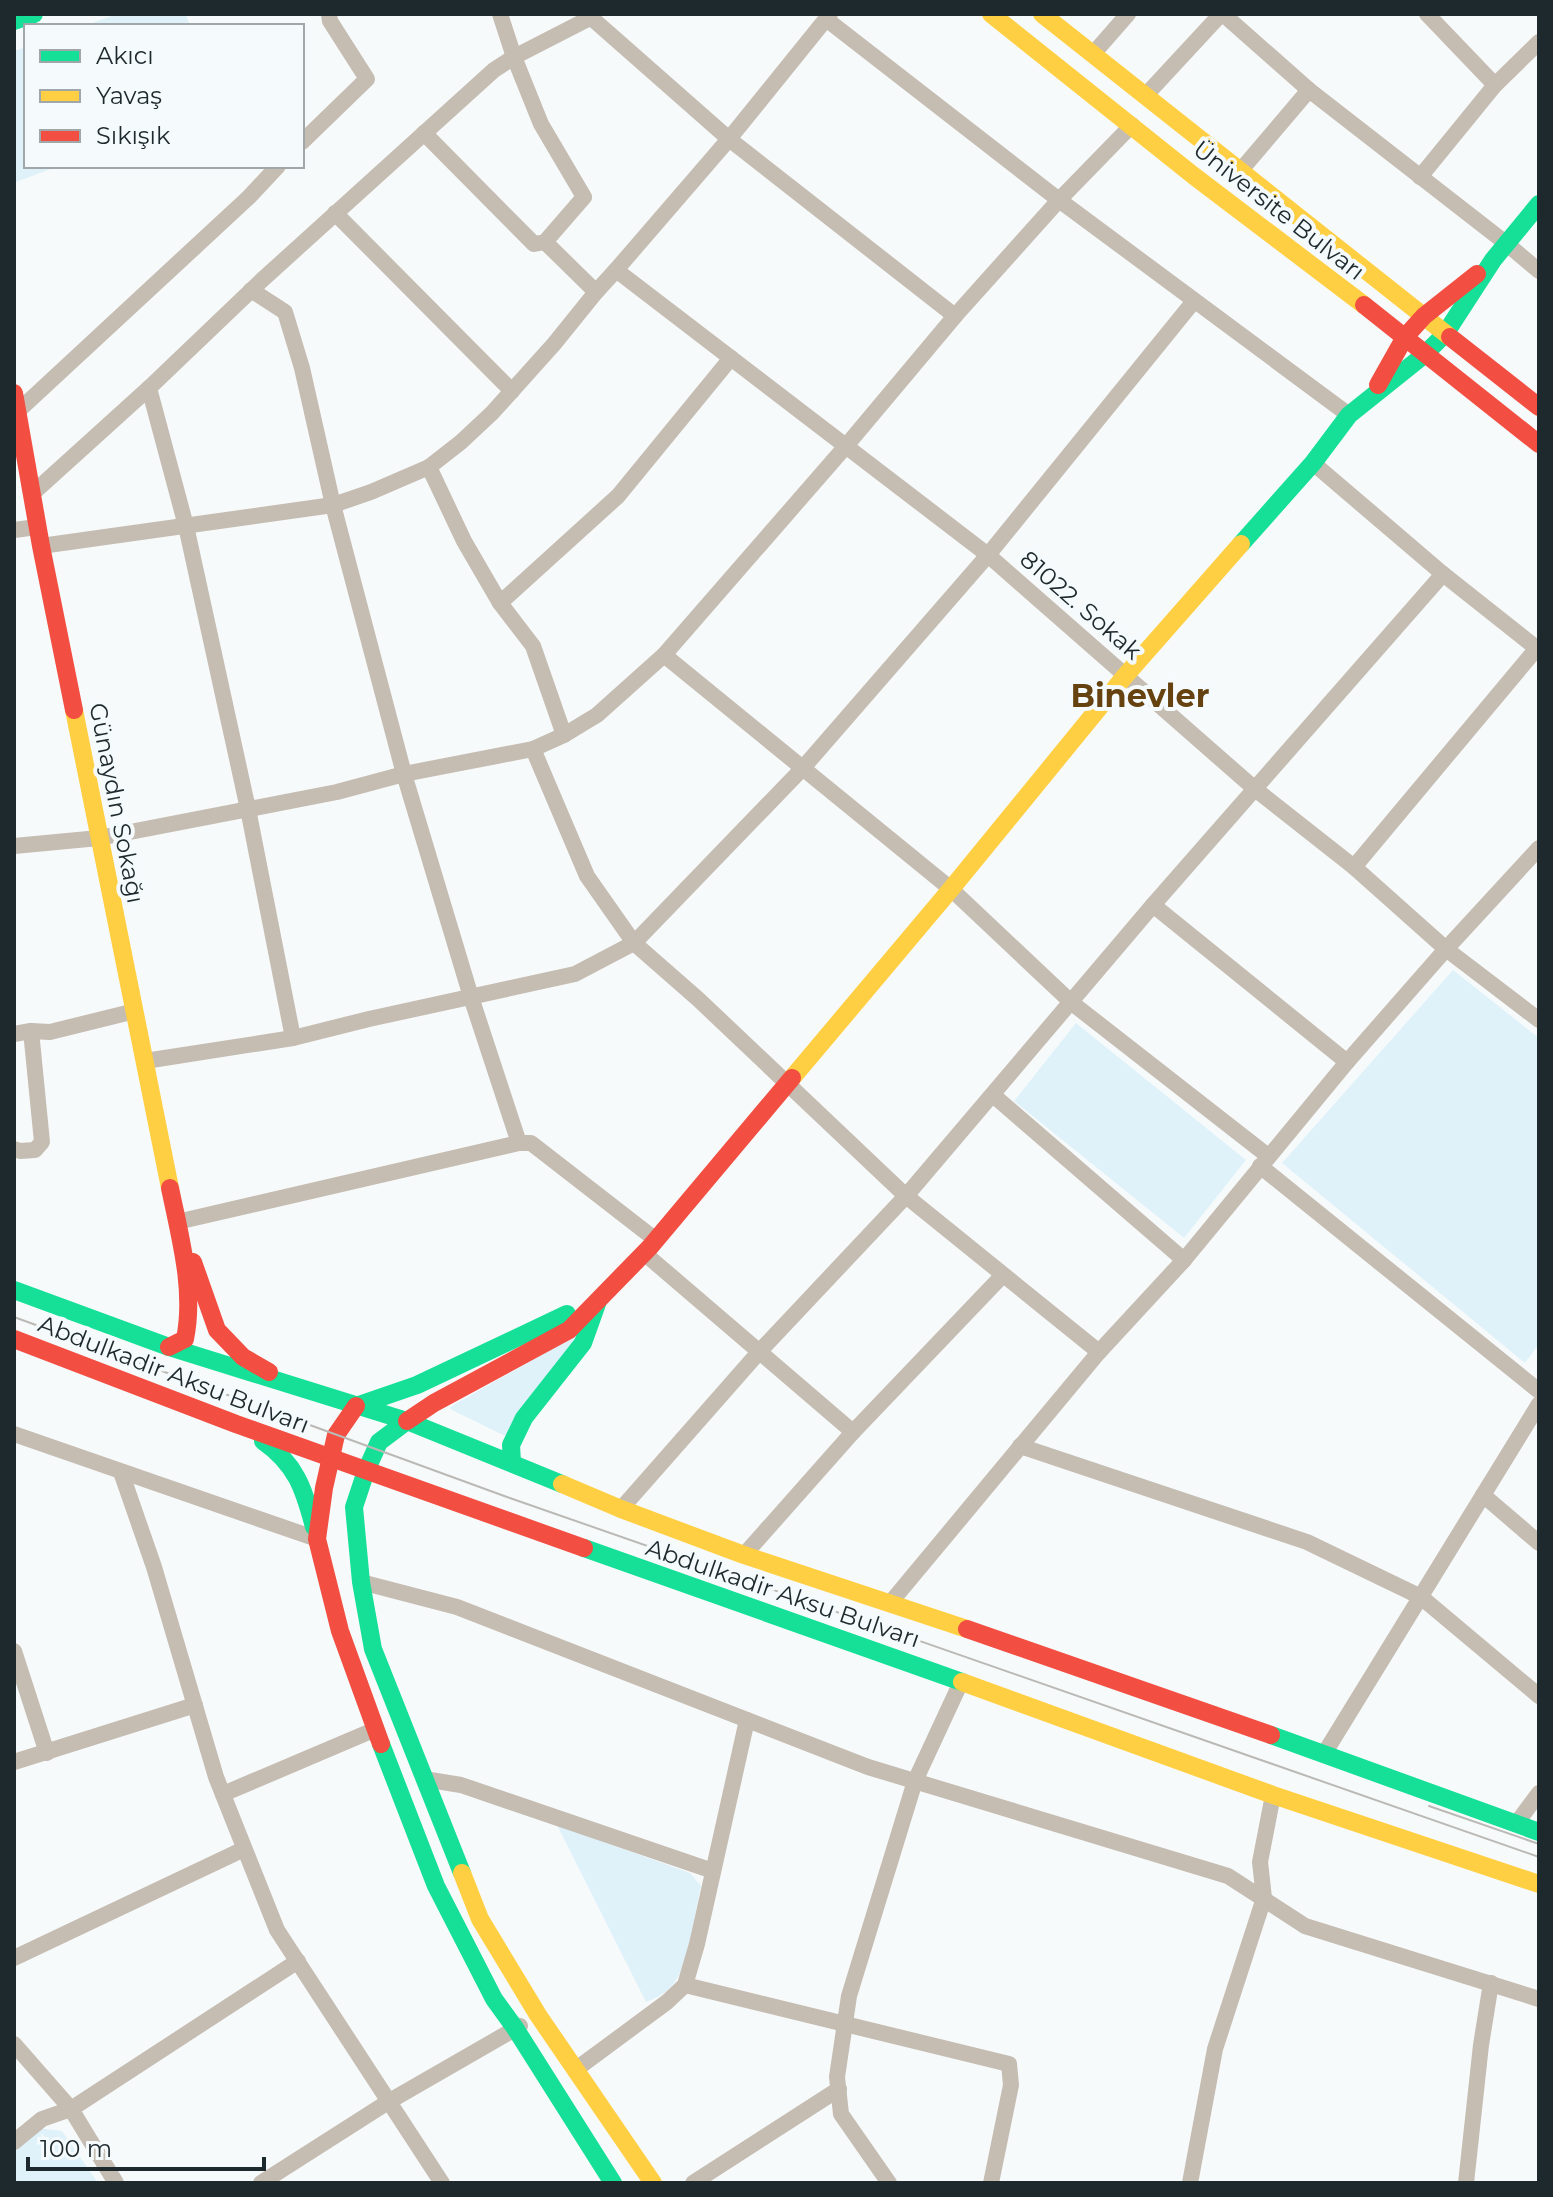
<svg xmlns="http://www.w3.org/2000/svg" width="1553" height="2197" font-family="Montserrat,sans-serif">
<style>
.green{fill:#dff2fa}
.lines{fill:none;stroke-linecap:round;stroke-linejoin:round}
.street{stroke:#c5bcb2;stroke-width:16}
.fast{stroke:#16e098;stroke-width:18}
.slow{stroke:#ffcf43;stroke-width:18}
.jam{stroke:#f24e42;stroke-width:18}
.tram{stroke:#bbb9b5;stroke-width:2}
.labels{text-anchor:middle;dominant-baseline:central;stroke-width:8;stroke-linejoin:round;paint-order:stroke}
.street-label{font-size:24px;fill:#1e292e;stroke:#f5fbfd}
.district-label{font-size:32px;font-weight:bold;fill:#65420f;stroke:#f5fbfd}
</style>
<rect width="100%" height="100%" fill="#f7fafb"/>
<!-- green -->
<g class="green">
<polygon points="117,14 186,14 190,26 84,26"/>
<polygon points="26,47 26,166 59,166 16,182 14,176 14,51"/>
<polygon points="1453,970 1539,1038 1539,1344 1525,1363 1282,1163"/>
<polygon points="1076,1023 1246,1160 1184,1238 1014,1101"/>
<polygon points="580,1333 505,1436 450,1409 450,1407"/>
<path d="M 557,1825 L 690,1873 L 701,1886 C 695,1910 688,1967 673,1985 C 666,1993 656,1998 646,2002 Z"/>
<polygon points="37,2128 62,2131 98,2183 14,2183 14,2150"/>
</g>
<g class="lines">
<!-- street -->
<g class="street">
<polyline points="587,14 729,139 955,316"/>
<polyline points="1223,14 1309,90"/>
<polyline points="1427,14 1495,85"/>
<polyline points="826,19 1059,200 1349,415"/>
<polyline points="1093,54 1128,14"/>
<polyline points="1145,96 1221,14"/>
<polyline points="424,133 534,244 545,242 584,197 541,124 514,57 500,14"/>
<polyline points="302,142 367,79 330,21 329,14"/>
<polyline points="1241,170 1309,90 1507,244 1539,271"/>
<polyline points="1420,177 1495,85 1539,42"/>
<polyline points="335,213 512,391"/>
<polyline points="545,242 596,292"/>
<polyline points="616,270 988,555 1255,789 1354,867 1446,949 1539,1020"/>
<polyline points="149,388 186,526 248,809 293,1038"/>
<polyline points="17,412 249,197 278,166"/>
<polyline points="1313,463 1443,574 1539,650"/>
<polyline points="429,467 464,541 500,603 533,646 564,735"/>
<polyline points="33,493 149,388 262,280 494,70 514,57 590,18"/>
<polyline points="14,530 37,527"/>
<polyline points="41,546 333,505 371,492 429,467 461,442 492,413 554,344 596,292 616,270 729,139 830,14"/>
<polyline points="500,603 618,496 731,358"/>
<polyline points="664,655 951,889 1072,1003 1268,1156"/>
<polyline points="533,749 587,876 634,943 698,999 906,1196 1099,1352"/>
<polyline points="14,846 99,838 337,792 404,774 533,749 564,735 597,715 664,655 846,446 955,316 1059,200 1132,125"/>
<polyline points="1354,867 1537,648"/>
<polyline points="1153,905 1347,1062"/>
<polyline points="14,1034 31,1031 50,1032 135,1011"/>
<polyline points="145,1061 293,1038 369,1019 575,974 634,943 802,769 988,555 1194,301"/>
<polyline points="993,1095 1184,1260"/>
<polyline points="519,1143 531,1143 656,1240"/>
<polyline points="14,1149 20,1151 35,1150 42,1142 31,1031"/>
<polyline points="1260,1166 1539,1391"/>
<polyline points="177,1222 519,1143 471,997 404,774 333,505 302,368 285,312 251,290"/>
<polyline points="644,1253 853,1432"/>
<polyline points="14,1434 317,1539"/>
<polyline points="1020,1446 1307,1542 1421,1597 1539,1696"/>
<polyline points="121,1472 154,1567 216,1777 277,1930 442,2183"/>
<polyline points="1483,1495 1539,1543"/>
<polyline points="621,1509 759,1352 906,1196 1153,905 1443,574"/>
<polyline points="744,1555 853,1432 1003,1275"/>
<polyline points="361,1582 457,1607 868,1767 1228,1876 1305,1926 1539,1999"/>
<polyline points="891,1602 1099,1352 1184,1260 1347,1062 1446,949 1539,848"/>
<polyline points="14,1651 47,1753"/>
<polyline points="1324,1754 1539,1404"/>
<polyline points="14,1762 195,1705"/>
<polyline points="424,1779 461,1785 713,1871"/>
<polyline points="223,1794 376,1729"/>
<polyline points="1516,1824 1539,1793"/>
<polyline points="14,1958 244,1849"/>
<polyline points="685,1985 1009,2064 1011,2085 991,2183"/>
<polyline points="14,2044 71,2109 298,1961"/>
<polyline points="575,2070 667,2002 685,1985 697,1944 747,1720"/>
<polyline points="14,2142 42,2119 71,2109 116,2183"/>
<polyline points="261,2183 388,2102 520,2026"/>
<polyline points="693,2183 839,2089"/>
<polyline points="889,2183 841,2114 837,2077 849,1996 915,1781 961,1682"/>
<polyline points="1190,2183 1215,2049 1264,1898 1260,1862 1273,1795"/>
<polyline points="1466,2183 1481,2045 1491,1983"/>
</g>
<!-- fast -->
<g class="fast">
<polyline points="14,21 34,14"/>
<polyline points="1241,544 1313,463 1349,415 1424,355 1445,334 1493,260 1539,204"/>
<polyline points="14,1290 169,1347 407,1421 562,1484"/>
<polyline points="356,1406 417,1385 567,1314"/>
<polyline points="407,1421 379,1442 366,1471 354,1507 361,1582 373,1649 462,1873"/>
<path d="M 263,1441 C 296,1464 304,1489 314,1527"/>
<polyline points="512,1462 511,1445 524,1418 583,1343 598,1301"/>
<polyline points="584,1548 962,1682"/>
<polyline points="1271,1735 1539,1832"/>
<polyline points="381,1744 436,1886 494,1999 515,2028 613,2183"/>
</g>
<!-- slow -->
<g class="slow">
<polyline points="991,14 1194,176 1364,305"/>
<polyline points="1042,14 1450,337"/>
<polyline points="74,710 170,1188"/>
<polyline points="792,1078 951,889 1125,676 1241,544"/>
<polyline points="562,1484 621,1509 744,1555 967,1629"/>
<polyline points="962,1682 1273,1795 1539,1884"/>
<polyline points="462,1873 480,1919 538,2015 653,2183"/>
</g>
<!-- jam -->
<g class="jam">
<polyline points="1364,305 1539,444"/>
<polyline points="1450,337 1539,407"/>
<polyline points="1378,385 1405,337 1424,316 1477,274"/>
<polyline points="14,393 41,546 74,710"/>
<polyline points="193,1262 217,1330 243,1357 269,1372"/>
<polyline points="14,1339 236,1424 584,1548"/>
<path d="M 169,1347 L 185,1339 C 195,1290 180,1237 170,1188"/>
<polyline points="356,1406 336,1435 324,1488 317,1539 340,1631 381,1744"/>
<polyline points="407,1421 434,1403 569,1330 650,1247 792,1078"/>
<polyline points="967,1629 1271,1735"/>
</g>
<!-- tram -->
<g class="tram">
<polyline points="14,1317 507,1497 1539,1857"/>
<polyline points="1429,1806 1539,1844"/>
</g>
</g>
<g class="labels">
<!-- street labels -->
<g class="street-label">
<text transform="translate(1279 210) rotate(38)">Üniversite Bulvarı</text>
<text transform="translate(1081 605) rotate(41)">81022. Sokak</text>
<text transform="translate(117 803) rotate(79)">Günaydın Sokağı</text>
<text transform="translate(174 1374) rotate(21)">Abdulkadir Aksu Bulvarı</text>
<text transform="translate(783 1593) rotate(19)">Abdulkadir Aksu Bulvarı</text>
</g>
<!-- district labels -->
<g class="district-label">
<text x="1140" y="695">Binevler</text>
</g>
</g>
<!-- border -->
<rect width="1553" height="2197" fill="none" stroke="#1e292e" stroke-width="32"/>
<!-- legend -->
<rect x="24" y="24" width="280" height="144" fill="#f5fbfd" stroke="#9fa7aa" stroke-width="2"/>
<rect x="40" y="50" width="40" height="12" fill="#16e098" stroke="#9fa7aa" stroke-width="2"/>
<text x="96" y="64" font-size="24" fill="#1e292e">Akıcı</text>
<rect x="40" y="90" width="40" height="12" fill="#ffcf43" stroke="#9fa7aa" stroke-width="2"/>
<text x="96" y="104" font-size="24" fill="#1e292e">Yavaş</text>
<rect x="40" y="130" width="40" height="12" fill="#f24e42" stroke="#9fa7aa" stroke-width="2"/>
<text x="96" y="144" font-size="24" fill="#1e292e">Sıkışık</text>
<!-- scale -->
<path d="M28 2157v12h236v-12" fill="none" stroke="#1e292e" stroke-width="4"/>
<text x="40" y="2157" font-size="24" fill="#1e292e" stroke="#f5fbfd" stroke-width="6" paint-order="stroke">100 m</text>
</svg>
